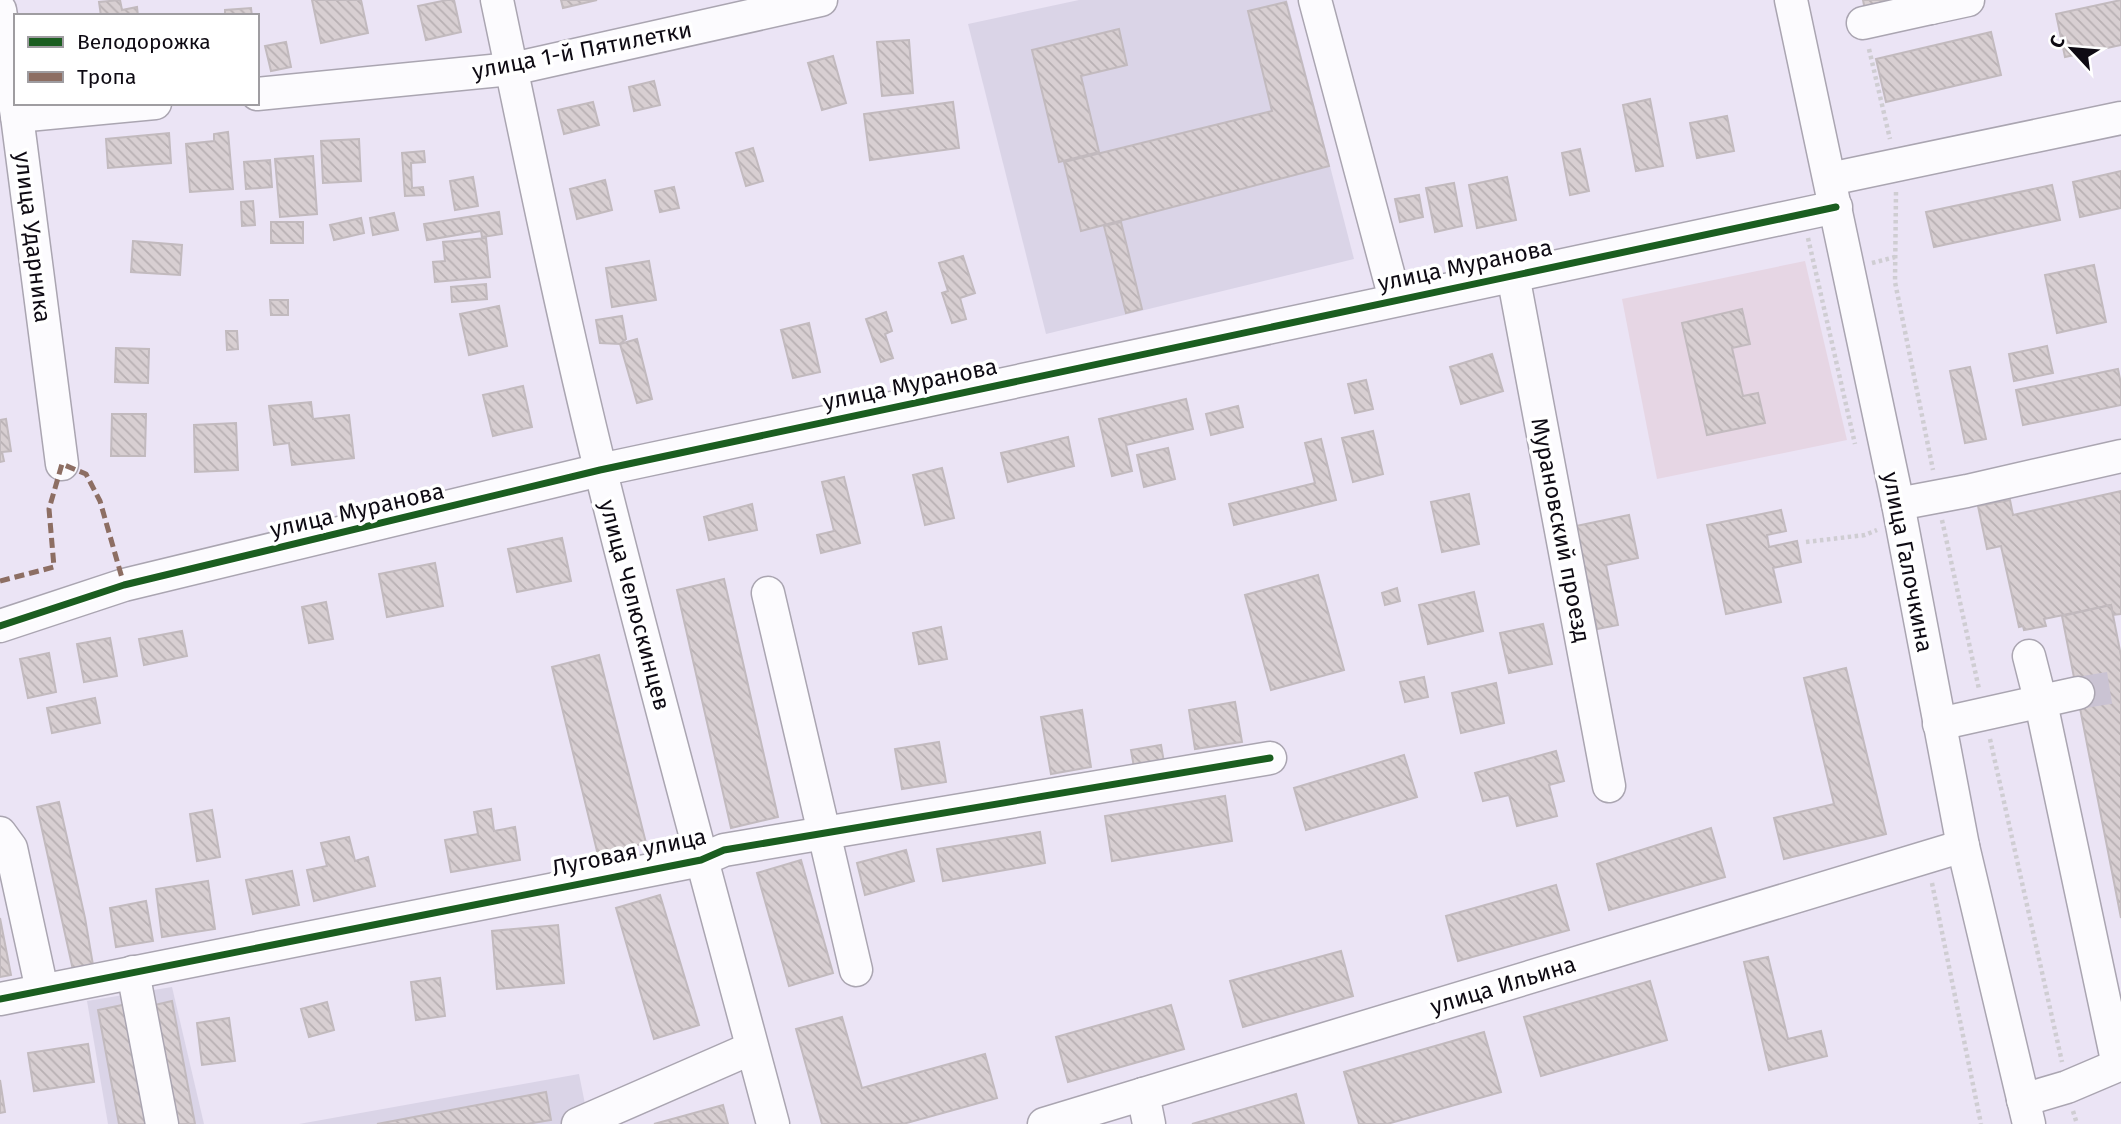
<svg xmlns="http://www.w3.org/2000/svg" width="2121" height="1124" font-family="'Fira Sans',sans-serif">
<style>
.industrial{fill:#dad4e7}
.education{fill:#e6d6e4}
.building{fill:url(#building-back-hatch);stroke:#c2babe;stroke-width:2}
.lines{fill:none;stroke-linecap:round;stroke-linejoin:round}
.minor-tunnel{stroke:#cac3d3;stroke-width:32;stroke-dasharray:32 16;stroke-linecap:butt}
.minor-casing{stroke:#aaa5b1;stroke-width:35}
.path{stroke:#cfcdd2;stroke-width:4.5;stroke-dasharray:3.5 3.5;stroke-linecap:butt}
.minor{stroke:#fcfbfe;stroke-width:32}
.quiet{stroke:#8d6e63;stroke-width:5;stroke-dasharray:10 5;stroke-linecap:butt}
.cycleway-casing{stroke:#fff;stroke-width:11}
.cycleway{stroke:#1b5e20;stroke-width:7}
.labels{text-anchor:middle;dominant-baseline:central;stroke-width:7;stroke-linejoin:round;paint-order:stroke}
.street-label{font-size:23px;fill:#0e0a13;stroke:#fff}
</style>
<defs>
<pattern id="building-back-hatch" width="6" height="6" patternUnits="userSpaceOnUse" patternTransform="scale(1.75)"><rect width="6" height="6" fill="#d8cfd2"/><path d="M-1 5l2 2M0 0l6 6M5-1l2 2" fill="none" stroke="#b8b0b3"/></pattern>
</defs>
<rect width="100%" height="100%" fill="#ebe4f5"/>
<!-- industrial -->
<g class="industrial">
<polygon points="1079,0 1287,0 1354,259 1046,334 968,24"/>
<polygon points="172,987 204,1124 108,1124 87,1001"/>
<polygon points="579,1074 589,1124 299,1124"/>
</g>
<!-- education -->
<polygon class="education" points="1805,261 1847,440 1657,479 1622,299"/>
<!-- building -->
<g class="building">
<polygon points="120,0 122,10 137,7 138,16 101,16 99,2"/>
<polygon points="312,0 361,0 368,33 321,43"/>
<polygon points="447,0 454,0 461,32 426,40 418,6"/>
<polygon points="561,0 597,0 563,8"/>
<polygon points="1863,0 1910,0 1865,10"/>
<polygon points="2121,0 2121,45 2065,57 2056,14"/>
<polygon points="1286,2 1329,166 1081,231 1064,162 1272,111 1248,11"/>
<polygon points="251,8 252,16 225,16 225,10"/>
<polygon points="1119,29 1127,65 1081,76 1099,152 1059,162 1032,50"/>
<polygon points="1991,32 2001,75 1886,102 1876,59"/>
<polygon points="909,40 913,93 882,96 877,42"/>
<polygon points="286,42 291,67 271,71 265,46"/>
<polygon points="833,56 846,103 822,110 808,63"/>
<polygon points="654,81 660,105 634,111 629,87"/>
<polygon points="1650,99 1663,166 1636,171 1623,105"/>
<polygon points="593,102 599,125 564,134 558,110"/>
<polygon points="953,102 959,148 870,160 864,114"/>
<polygon points="1727,116 1734,151 1697,158 1690,123"/>
<polygon points="228,132 233,189 190,192 186,144 214,141 214,134"/>
<polygon points="169,133 171,163 108,168 106,139"/>
<polygon points="359,139 361,181 323,183 321,141"/>
<polygon points="753,148 763,181 746,186 736,153"/>
<polygon points="1580,149 1589,191 1570,195 1562,153"/>
<polygon points="424,151 425,162 411,163 412,188 423,187 424,195 405,196 402,153"/>
<polygon points="313,156 317,214 280,217 275,159"/>
<polygon points="270,160 272,187 246,189 244,162"/>
<polygon points="2121,171 2121,208 2080,217 2073,182"/>
<polygon points="473,177 478,206 455,210 450,181"/>
<polygon points="1507,177 1516,220 1477,228 1469,185"/>
<polygon points="605,180 612,210 577,219 570,189"/>
<polygon points="1454,183 1462,226 1435,232 1426,188"/>
<polygon points="2052,185 2060,220 1934,247 1926,212"/>
<polygon points="674,187 679,208 660,212 655,191"/>
<polygon points="1419,195 1423,217 1400,222 1395,199"/>
<polygon points="253,201 255,225 242,226 241,202"/>
<polygon points="499,212 502,234 482,237 481,231 427,240 424,224"/>
<polygon points="394,213 398,230 373,235 370,218"/>
<polygon points="361,218 364,233 334,240 330,225"/>
<rect x="271" y="222" width="32" height="21"/>
<polygon points="1121,222 1142,309 1126,313 1104,226"/>
<polygon points="486,238 490,277 435,282 433,262 445,261 443,242"/>
<polygon points="133,241 182,245 180,275 131,272"/>
<polygon points="963,256 975,293 960,298 966,319 952,323 942,293 948,291 939,263"/>
<polygon points="649,261 656,300 612,307 606,268"/>
<polygon points="2094,265 2106,322 2057,333 2045,275"/>
<polygon points="486,284 487,299 452,302 451,287"/>
<polygon points="270,300 288,300 288,315 271,315"/>
<polygon points="499,306 507,346 469,355 460,314"/>
<polygon points="1742,309 1750,344 1732,348 1743,396 1758,393 1765,423 1707,435 1682,323"/>
<polygon points="886,312 892,331 885,334 893,358 881,362 866,319"/>
<polygon points="622,316 626,339 620,344 600,343 596,320"/>
<polygon points="809,323 820,372 793,378 781,330"/>
<polygon points="226,331 237,331 238,349 227,350"/>
<polygon points="637,339 652,399 637,403 620,344"/>
<polygon points="2047,346 2053,373 2014,381 2009,354"/>
<polygon points="116,348 149,349 148,383 115,382"/>
<polygon points="1492,354 1503,391 1461,404 1450,367"/>
<polygon points="1970,367 1986,439 1965,443 1950,371"/>
<polygon points="2118,369 2121,384 2121,405 2023,425 2016,390"/>
<polygon points="1366,380 1373,409 1355,413 1348,384"/>
<polygon points="523,386 532,427 493,436 483,395"/>
<polygon points="1186,399 1193,429 1126,445 1132,471 1112,476 1099,419"/>
<polygon points="311,402 313,419 349,415 354,458 292,465 289,443 274,445 269,406"/>
<polygon points="1238,406 1243,427 1211,435 1206,414"/>
<polygon points="112,414 146,414 145,456 111,456"/>
<polygon points="6,419 11,451 2,452 4,461 0,462 0,420"/>
<polygon points="236,423 238,470 195,472 194,425"/>
<polygon points="1373,431 1383,474 1353,482 1342,438"/>
<polygon points="1068,437 1074,466 1008,482 1001,453"/>
<polygon points="1321,439 1336,500 1234,525 1229,504 1315,483 1305,443"/>
<polygon points="1168,448 1175,479 1144,487 1137,455"/>
<polygon points="942,468 954,518 925,525 913,475"/>
<polygon points="844,477 860,543 821,553 817,535 834,531 822,482"/>
<polygon points="2121,491 2121,614 2113,615 2111,605 2044,619 2046,626 2024,630 2023,626 2019,627 2001,546 1987,549 1978,506 2010,500 2013,515"/>
<polygon points="1469,494 1479,544 1442,552 1431,502"/>
<polygon points="752,504 757,530 709,540 704,517"/>
<polygon points="1781,510 1786,531 1767,535 1769,547 1797,541 1801,562 1773,568 1781,602 1726,614 1707,525"/>
<polygon points="1629,515 1638,558 1606,565 1618,625 1597,629 1576,526"/>
<polygon points="562,538 571,581 517,592 508,549"/>
<polygon points="435,563 443,606 387,617 379,574"/>
<polygon points="1318,575 1344,670 1271,690 1245,595"/>
<polygon points="724,579 778,817 731,828 677,590"/>
<polygon points="1397,588 1400,601 1385,605 1382,593"/>
<polygon points="1474,592 1483,631 1428,644 1419,605"/>
<polygon points="326,602 333,639 309,643 302,607"/>
<polygon points="2111,605 2121,656 2121,918 2062,616"/>
<polygon points="1543,624 1552,664 1509,673 1500,633"/>
<polygon points="941,627 947,659 919,664 913,633"/>
<polygon points="182,631 187,656 144,665 139,639"/>
<polygon points="110,638 117,676 84,682 77,644"/>
<polygon points="49,653 56,692 28,698 20,659"/>
<polygon points="599,655 646,843 598,855 552,667"/>
<polygon points="1846,668 1886,834 1784,859 1774,818 1834,804 1804,678"/>
<polygon points="1424,677 1428,697 1405,702 1400,682"/>
<polygon points="1496,683 1504,723 1461,733 1452,693"/>
<polygon points="95,698 100,723 52,733 47,708"/>
<polygon points="1235,702 1242,742 1195,749 1189,710"/>
<polygon points="1082,710 1091,767 1051,774 1041,717"/>
<polygon points="939,742 946,782 902,789 895,749"/>
<polygon points="1161,745 1165,768 1135,773 1131,750"/>
<polygon points="1556,751 1564,781 1549,785 1557,816 1517,826 1509,795 1483,801 1475,773"/>
<polygon points="1404,755 1417,797 1306,830 1294,788"/>
<polygon points="1225,796 1232,841 1112,861 1105,816"/>
<polygon points="59,802 85,918 93,965 73,970 37,807"/>
<polygon points="491,809 494,831 515,827 520,860 451,872 445,840 478,834 474,812"/>
<polygon points="212,810 220,857 197,861 190,814"/>
<polygon points="1711,828 1725,877 1609,910 1597,864"/>
<polygon points="1040,832 1045,863 943,881 937,849"/>
<polygon points="349,837 355,861 368,857 375,886 314,901 307,870 327,866 321,843"/>
<polygon points="906,850 914,881 865,895 857,863"/>
<polygon points="801,860 833,973 789,986 757,873"/>
<polygon points="292,871 299,905 253,914 246,880"/>
<polygon points="208,881 215,929 162,937 156,889"/>
<polygon points="1556,885 1569,930 1458,961 1446,916"/>
<polygon points="660,895 699,1025 654,1039 616,908"/>
<polygon points="146,901 153,941 116,947 110,908"/>
<polygon points="0,918 11,975 0,977"/>
<polygon points="558,925 564,983 497,989 492,931"/>
<polygon points="1341,951 1353,996 1243,1027 1230,981"/>
<polygon points="1768,957 1788,1039 1821,1031 1827,1056 1769,1070 1744,962"/>
<polygon points="440,978 445,1016 416,1020 411,982"/>
<polygon points="1650,981 1667,1040 1541,1076 1524,1017"/>
<polygon points="172,1001 195,1124 168,1124 146,1007"/>
<polygon points="327,1002 334,1030 309,1037 301,1009"/>
<polygon points="132,1003 155,1124 119,1124 98,1010"/>
<polygon points="1171,1005 1184,1049 1068,1082 1056,1037"/>
<polygon points="842,1017 862,1088 985,1054 997,1098 903,1124 822,1124 796,1029"/>
<polygon points="229,1018 235,1061 202,1065 197,1023"/>
<polygon points="1484,1032 1501,1092 1387,1124 1359,1124 1344,1072"/>
<polygon points="88,1044 94,1082 34,1091 28,1053"/>
<polygon points="0,1080 5,1112 0,1113"/>
<polygon points="546,1092 551,1120 527,1124 377,1124"/>
<polygon points="1296,1094 1304,1124 1192,1124"/>
<polygon points="723,1105 728,1124 654,1124"/>
</g>
<g class="lines">
<!-- minor-tunnel -->
<polyline class="minor-tunnel" points="2078,693 2121,686"/>
<defs>
<g id="minor">
<path d="M 497,0 C 530,157 562,315 601,472 C 655,690 715,907 773,1124"/>
<polyline points="1315,0 1395,299"/>
<polyline points="1791,0 1898,504 1963,846 2029,1124"/>
<polyline points="1931,8 1968,0"/>
<polyline points="0,10 17,116 62,464"/>
<polyline points="1863,23 1931,8 1930,0"/>
<polyline points="257,94 512,69 821,0"/>
<polyline points="17,116 155,103"/>
<polyline points="1830,179 2121,118"/>
<polyline points="1513,275 1609,786"/>
<polyline points="1898,504 1967,491 2121,456"/>
<polyline points="768,593 856,970"/>
<polyline points="0,626 124,585 600,470 1836,207"/>
<polyline points="2029,656 2041,703 2118,1065"/>
<polyline points="1939,724 2078,693"/>
<polyline points="0,833 11,848 42,990"/>
<polyline points="133,972 162,1124"/>
<polyline points="0,999 701,860 724,850 1270,758"/>
<polyline points="1143,1094 1149,1124"/>
<polyline points="2023,1100 2067,1087 2121,1064"/>
<polyline points="578,1124 752,1048"/>
<polyline points="1044,1124 1963,846"/>
</g>
</defs>
<!-- minor casing -->
<use href="#minor" class="minor-casing"/>
<!-- path -->
<g class="path">
<polyline points="1869,49 1890,139"/>
<polyline points="1896,192 1895,282 1933,470"/>
<polyline points="1808,238 1855,444"/>
<polyline points="1872,263 1895,257"/>
<polyline points="1942,520 1979,689"/>
<polyline points="1806,542 1865,535 1877,530"/>
<polyline points="1990,739 2062,1062"/>
<polyline points="1932,883 1981,1124"/>
<polyline points="2073,1111 2077,1124"/>
</g>
<!-- minor -->
<use href="#minor" class="minor"/>
<!-- quiet -->
<polyline class="quiet" points="0,581 54,567 49,509 62,464 86,474 100,501 124,585"/>
<defs>
<g id="cycleway">
<polyline points="0,626 124,585 600,470 1836,207"/>
<polyline points="0,999 701,860 724,850 1270,758"/>
</g>
</defs>
<!-- cycleway casing -->
<use href="#cycleway" class="cycleway-casing"/>
<!-- cycleway -->
<use href="#cycleway" class="cycleway"/>
</g>
<g class="labels">
<!-- street labels -->
<g class="street-label">
<text transform="translate(582 50) rotate(-11)">улица 1-й Пятилетки</text>
<text transform="translate(33 237) rotate(83)">улица Ударника</text>
<text transform="translate(1465 265) rotate(-12)">улица Муранова</text>
<text transform="translate(910 384) rotate(-12)">улица Муранова</text>
<text transform="translate(357 510) rotate(-13)">улица Муранова</text>
<text transform="translate(1561 530) rotate(79)">Мурановский проезд</text>
<text transform="translate(1908 562) rotate(79)">улица Галочкина</text>
<text transform="translate(635 605) rotate(75)">улица Челюскинцев</text>
<text transform="translate(629 852) rotate(-12)">Луговая улица</text>
<text transform="translate(1503 985) rotate(-17)">улица Ильина</text>
</g>
</g>
<!-- legend -->
<rect x="14" y="14" width="245" height="91" fill="#ffffff" stroke="#9f9da1" stroke-width="2"/>
<rect x="28" y="37" width="35" height="10" fill="#1b5e20" stroke="#9f9da1" stroke-width="2"/>
<text x="77" y="49" font-size="21" fill="#0e0a13">Велодорожка</text>
<rect x="28" y="72" width="35" height="10" fill="#8d6e63" stroke="#9f9da1" stroke-width="2"/>
<text x="77" y="84" font-size="21" fill="#0e0a13">Тропа</text>
<!-- north arrow -->
<g transform="translate(2072 49) rotate(296)" stroke="#ffffff" stroke-width="5" paint-order="stroke">
<path d="M0-5L12 26L0 18L-12 26Z" fill="#0e0a13"/>
<text y="-10" font-size="19" font-weight="bold" text-anchor="middle" fill="#0e0a13">С</text>
</g>
</svg>
